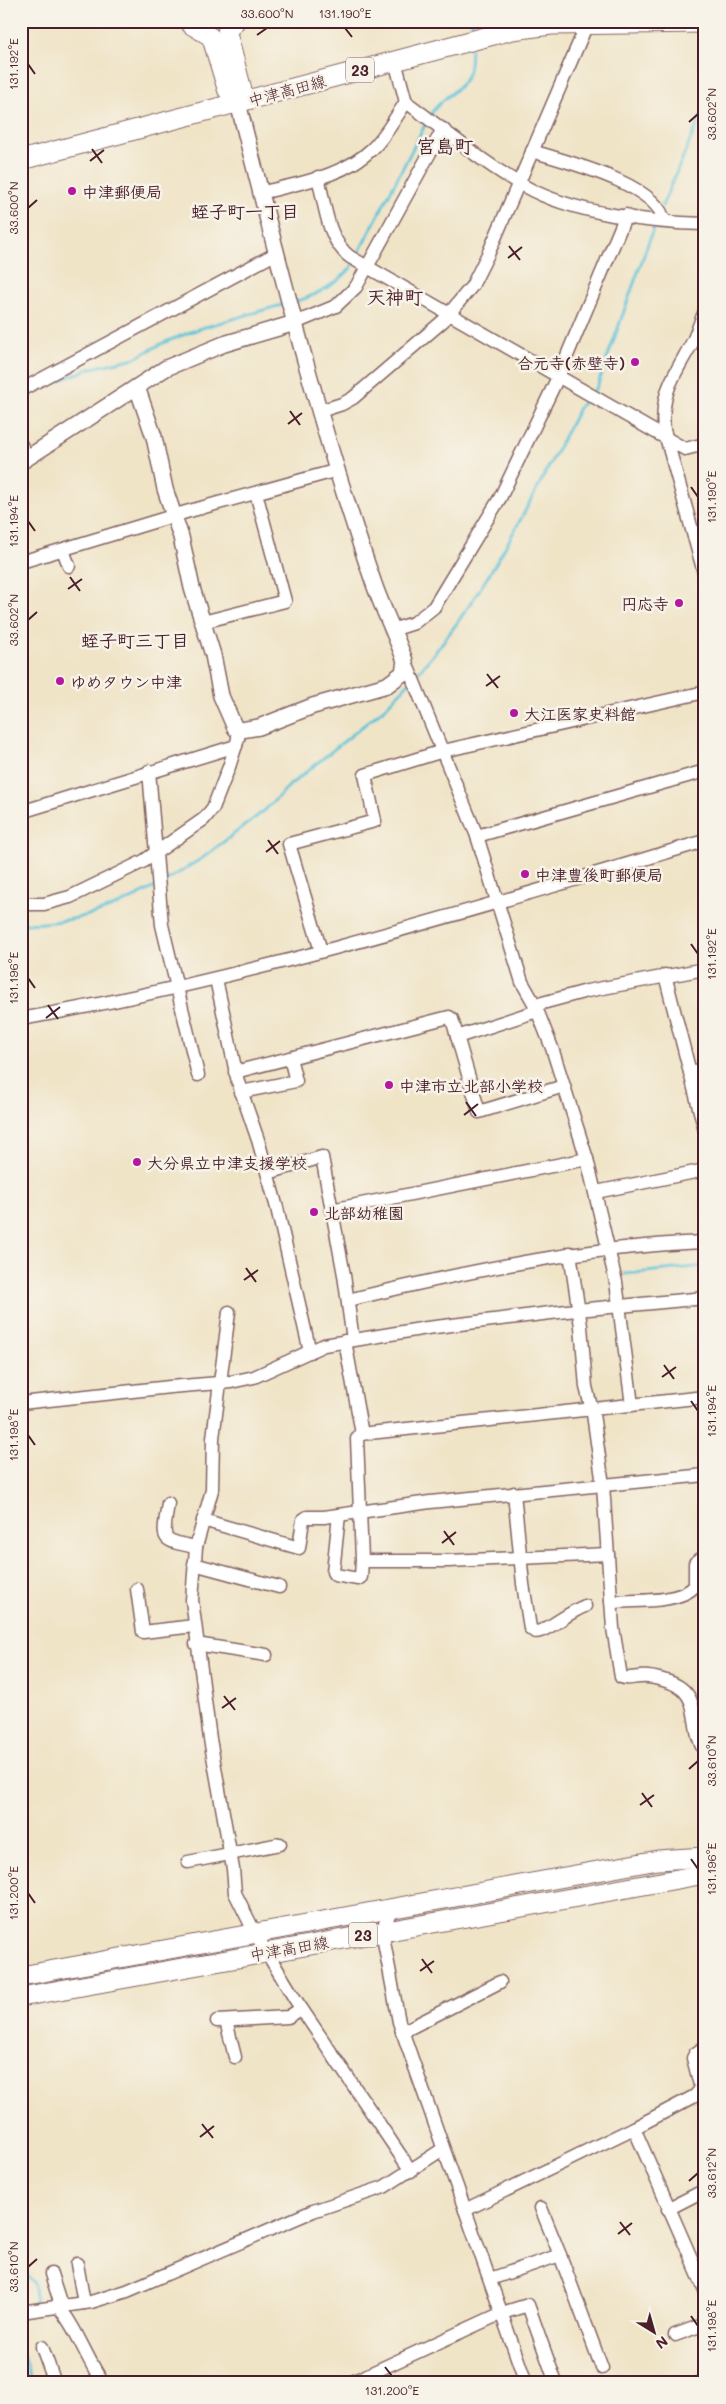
<svg xmlns="http://www.w3.org/2000/svg" width="726" height="2404" font-family="Mali,'Klee One',sans-serif">
<style>
.lines{fill:none;stroke-linecap:round;stroke-linejoin:round}
.stream{stroke:#5cc3d9;stroke-width:3}
.minor-casing{stroke:#846462;stroke-width:15}
.tertiary-casing{stroke:#846462;stroke-width:18}
.secondary-casing{stroke:#846462;stroke-width:20}
.primary-casing{stroke:#846462;stroke-width:21}
.minor{stroke:#fff;stroke-width:12}
.tertiary{stroke:#fff;stroke-width:15}
.secondary{stroke:#fff;stroke-width:18}
.primary{stroke:#fff;stroke-width:19}
.ticks{fill:none;stroke:#4a1f2b;stroke-width:2}
.poi-dot{fill:#b5179e;stroke:#f7f3e8;stroke-width:2}
.labels{text-anchor:middle;dominant-baseline:central;stroke-width:5;stroke-linejoin:round;paint-order:stroke}
.shield{fill:#f7f3e8;stroke:#7e5f64;stroke-width:1}
.shield-label{font-size:15px;font-weight:bold;fill:#4a1f2b}
.street-label{font-size:16px;fill:#4a1f2b;stroke:#f7f3e8}
.poi-label{font-size:16px;font-weight:bold;fill:#4a1f2b;stroke:#f7f3e8;text-anchor:start}
.neighbourhood-label{font-size:18px;font-weight:bold;fill:#4a1f2b;stroke:#f7f3e8}
.quarter-label{font-size:19px;font-weight:bold;fill:#4a1f2b;stroke:#f7f3e8}
.neatline{fill:none;stroke:#4a1f2b;stroke-width:2}
.ticks-label{font-size:12px;text-anchor:middle;fill:#4a1f2b}
</style>
<rect width="100%" height="100%" fill="#f7f3e8"/>
<filter id="ink" filterUnits="userSpaceOnUse"><feTurbulence type="fractalNoise" baseFrequency=".02" numOctaves="2"/><feDisplacementMap in="SourceGraphic" scale="10" xChannelSelector="R" yChannelSelector="G"/><feConvolveMatrix kernelMatrix="1 2 1 2 8 2 1 2 1" color-interpolation-filters="sRGB"/></filter>
<filter id="wash" filterUnits="userSpaceOnUse"><feTurbulence type="fractalNoise" baseFrequency=".0096" numOctaves="4" result="noise"/><feDisplacementMap in="SourceGraphic" scale="20" xChannelSelector="R" yChannelSelector="G"/><feGaussianBlur stdDeviation="1.12" result="paint"/><feColorMatrix in="noise" values="0 0 0 0 0 0 0 0 0 0 0 0 0 0 0 0 0 1.4 0 .05"/><feComposite in="paint" operator="in"/></filter>
<g filter="url(#wash)">
<rect width="100%" height="100%" fill="#f0e4c7"/>
<g class="lines">
<!-- stream -->
<g class="stream">
<polyline points="471,32 472,21"/>
<path d="M 430,116 C 441,95 464,91 469,70 C 471,64 470,56 471,50"/>
<polyline points="662,206 705,106"/>
<polyline points="356,258 427,121"/>
<path d="M 294,302 C 313,297 344,281 354,263"/>
<polyline points="592,393 597,387 655,224"/>
<polyline points="21,398 46,386 92,368 135,358 163,343 198,329 285,304"/>
<path d="M 415,676 C 486,596 531,500 580,406 L 588,398"/>
<polyline points="162,883 204,857 265,810 290,785 385,708 411,681"/>
<path d="M 21,924 C 71,924 112,911 155,887"/>
<polyline points="625,1274 705,1266"/>
<polyline points="21,2268 34,2283 35,2307"/>
<polyline points="21,2348 32,2383"/>
</g>
</g>
</g>
<g filter="url(#ink)">
<g class="lines">
<defs>
<g id="minor">
<path d="M 395,61 L 406,102 C 445,130 482,163 524,186 C 571,213 651,223 705,224"/>
<path d="M 532,151 C 564,161 658,184 664,221"/>
<path d="M 318,177 C 325,204 327,240 350,257 L 685,449 L 705,444"/>
<path d="M 261,193 C 298,183 343,177 372,149 C 386,136 395,118 406,102"/>
<path d="M 705,311 C 700,322 697,333 692,343 C 675,374 660,392 664,430 L 705,576"/>
<polyline points="295,323 336,306 356,287 443,129"/>
<polyline points="21,390 277,253"/>
<polyline points="320,411 342,404 353,398 443,321 472,286 489,252 587,24"/>
<polyline points="21,445 28,458"/>
<polyline points="63,550 69,566"/>
<polyline points="21,562 186,512 338,470"/>
<polyline points="203,622 285,601 256,493"/>
<polyline points="392,630 414,623 434,607 500,498 558,377 626,215"/>
<polyline points="405,660 477,836 522,982 535,1005 552,1048 587,1159 616,1282 632,1405"/>
<polyline points="149,771 162,925 198,1075"/>
<polyline points="21,812 236,746"/>
<polyline points="477,836 705,771"/>
<polyline points="21,904 44,904 70,897 144,861 204,819 213,808 229,767 238,739 238,730"/>
<polyline points="321,951 289,844 375,821 365,775 443,751 705,692"/>
<polyline points="665,975 705,1131"/>
<polyline points="216,979 238,1082 258,1140 277,1208 310,1352"/>
<polyline points="535,1005 587,991 705,969"/>
<path d="M 21,1019 C 253,978 479,908 705,841"/>
<polyline points="457,1037 537,1011"/>
<polyline points="235,1072 449,1017 452,1019 479,1112 564,1086"/>
<polyline points="690,1072 705,1069"/>
<polyline points="241,1092 296,1081 290,1058"/>
<polyline points="268,1173 322,1157 344,1275 353,1340"/>
<polyline points="596,1192 705,1170"/>
<polyline points="331,1210 587,1159"/>
<path d="M 570,1253 L 581,1326 L 586,1387 L 593,1414 L 603,1485 L 613,1628 L 621,1677 C 627,1680 633,1677 640,1677 C 647,1676 656,1678 663,1680 C 706,1691 687,1724 705,1752"/>
<path d="M 348,1300 C 468,1271 581,1247 705,1242"/>
<polyline points="229,1312 213,1438 212,1490 196,1547 192,1600 210,1739 233,1869 235,1893 255,1933 295,1999 411,2171"/>
<polyline points="345,1341 362,1434"/>
<polyline points="21,1403 170,1387 231,1382 254,1377 324,1345 427,1328 567,1311 705,1298"/>
<path d="M 514,1493 L 523,1584 L 530,1628 C 533,1631 535,1633 540,1631 C 551,1628 569,1612 585,1606"/>
<path d="M 168,1503 C 163,1540 158,1540 196,1547"/>
<polyline points="339,1515 333,1572 335,1575 358,1579 361,1577 362,1559 357,1439 360,1434 705,1397"/>
<polyline points="203,1520 299,1548 303,1520 307,1517 324,1517 430,1502 705,1475"/>
<polyline points="362,1561 448,1561 608,1554"/>
<polyline points="194,1564 279,1587"/>
<polyline points="137,1589 143,1632 194,1626"/>
<path d="M 611,1602 C 635,1600 678,1604 695,1586 L 695,1563 L 705,1556"/>
<polyline points="196,1644 266,1655"/>
<polyline points="188,1862 280,1844"/>
<polyline points="392,1908 382,1931 399,2022 526,2383"/>
<polyline points="217,2021 288,2017 301,2009"/>
<polyline points="226,2021 235,2057"/>
<polyline points="402,2032 500,1982"/>
<polyline points="634,2128 705,2290"/>
<polyline points="541,2208 560,2255"/>
<polyline points="668,2209 705,2190"/>
<polyline points="465,2210 634,2128 695,2096 701,2089 693,2058 695,2054 705,2047"/>
<polyline points="77,2264 84,2303"/>
<polyline points="51,2274 61,2305"/>
<polyline points="490,2279 560,2255 602,2368"/>
<path d="M 57,2305 C 77,2328 86,2358 103,2383"/>
<polyline points="21,2312 91,2302 127,2291 313,2211 384,2187 443,2149"/>
<polyline points="675,2335 705,2324"/>
<polyline points="42,2347 55,2383"/>
<polyline points="350,2383 502,2313 528,2305 556,2383"/>
<polyline points="699,2383 705,2380"/>
</g>
<g id="tertiary">
<path d="M 137,387 L 154,437 L 165,489 L 181,537 L 192,588 L 213,655 L 221,696 L 235,728 L 241,730 L 259,727 L 313,706 L 387,685 L 403,673 L 405,661 C 396,635 383,610 374,584 C 319,426 279,264 238,103"/>
<polyline points="21,462 166,368 224,344 295,323"/>
</g>
<g id="secondary">
<polyline points="190,21 191,25 211,37 227,90 238,103"/>
<polyline points="236,21 227,31 242,88 238,103"/>
</g>
<g id="primary">
<polyline points="21,160 512,30 551,25 705,23"/>
<polyline points="21,1976 658,1860 705,1857"/>
<polyline points="21,1997 705,1874"/>
</g>
</defs>
<!-- minor casing -->
<use href="#minor" class="minor-casing"/>
<!-- tertiary casing -->
<use href="#tertiary" class="tertiary-casing"/>
<!-- secondary casing -->
<use href="#secondary" class="secondary-casing"/>
<!-- primary casing -->
<use href="#primary" class="primary-casing"/>
<!-- minor -->
<use href="#minor" class="minor"/>
<!-- tertiary -->
<use href="#tertiary" class="tertiary"/>
<!-- secondary -->
<use href="#secondary" class="secondary"/>
<!-- primary -->
<use href="#primary" class="primary"/>
</g>
</g>
<!-- ticks -->
<path class="ticks" d="M 345,28 L 352,37M 257,35 L 267,28M 28,64 L 35,74M 689,122 L 698,114M 92,149 L 102,163M 90,161 L 104,150M 28,208 L 37,200M 509,246 L 520,260M 508,258 L 522,247M 290,411 L 300,425M 288,424 L 302,413M 691,487 L 698,497M 28,521 L 35,531M 70,577 L 80,591M 68,589 L 82,579M 28,620 L 37,612M 487,674 L 498,688M 486,686 L 500,676M 268,840 L 278,854M 266,852 L 280,841M 691,944 L 698,954M 28,978 L 35,988M 48,1005 L 58,1019M 46,1018 L 60,1007M 466,1102 L 476,1116M 464,1115 L 478,1104M 246,1268 L 256,1282M 244,1280 L 258,1270M 664,1365 L 674,1379M 662,1377 L 676,1367M 691,1401 L 698,1411M 28,1435 L 35,1445M 444,1531 L 454,1545M 442,1543 L 456,1532M 224,1696 L 235,1710M 222,1708 L 236,1698M 689,1769 L 698,1761M 642,1793 L 652,1807M 640,1805 L 654,1795M 691,1859 L 698,1869M 28,1893 L 35,1903M 422,1959 L 432,1973M 420,1971 L 434,1961M 202,2124 L 213,2138M 200,2137 L 214,2126M 689,2181 L 698,2173M 620,2222 L 630,2235M 618,2234 L 632,2223M 28,2267 L 37,2259M 691,2316 L 698,2326M 385,2367 L 392,2376"/>
<!-- markers -->
<g class="poi-dot">
<circle cx="72" cy="191" r="5"/>
<circle cx="635" cy="362" r="5"/>
<circle cx="679" cy="603" r="5"/>
<circle cx="60" cy="681" r="5"/>
<circle cx="514" cy="713" r="5"/>
<circle cx="525" cy="874" r="5"/>
<circle cx="389" cy="1085" r="5"/>
<circle cx="137" cy="1162" r="5"/>
<circle cx="314" cy="1212" r="5"/>
</g>
<g class="labels">
<!-- shield labels -->
<g class="shield">
<rect x="346" y="57.5" width="28" height="25" rx="4"/>
<rect x="349" y="1922.5" width="28" height="25" rx="4"/>
</g>
<g class="shield-label">
<text x="360" y="70">23</text>
<text x="363" y="1935">23</text>
</g>
<!-- street labels -->
<g class="street-label">
<text transform="translate(287 90) rotate(-15)">中津高田線</text>
<text transform="translate(289 1948) rotate(-10)">中津高田線</text>
</g>
<!-- poi labels -->
<g class="poi-label">
<text x="82" y="191">中津郵便局</text>
<text x="625" y="362" text-anchor="end">合元寺(赤壁寺)</text>
<text x="669" y="603" text-anchor="end">円応寺</text>
<text x="70" y="681">ゆめタウン中津</text>
<text x="524" y="713">大江医家史料館</text>
<text x="535" y="874">中津豊後町郵便局</text>
<text x="399" y="1085">中津市立北部小学校</text>
<text x="147" y="1162">大分県立中津支援学校</text>
<text x="324" y="1212">北部幼稚園</text>
</g>
<!-- neighbourhood labels -->
<g class="neighbourhood-label">
<text x="245" y="211">蛭子町一丁目</text>
<text x="135" y="640">蛭子町三丁目</text>
</g>
<!-- quarter labels -->
<g class="quarter-label">
<text x="445" y="145">宮島町</text>
<text x="395" y="296">天神町</text>
</g>
</g>
<!-- margin -->
<rect width="726" height="2404" fill="none" stroke="#f7f3e8" stroke-width="55"/>
<!-- north arrow -->
<g transform="translate(654 2332) rotate(143)" stroke="#f7f3e8" stroke-width="4" paint-order="stroke">
<path d="M0-4L9 19L0 12L-9 19Z" fill="#4a1f2b"/>
<text y="-8" font-size="14" font-weight="bold" text-anchor="middle" fill="#4a1f2b">N</text>
</g>
<rect x="28" y="28" width="670" height="2348" class="neatline"/>
<g class="ticks-label">
<text x="267" y="18">33.600°N</text>
<text x="345" y="18">131.190°E</text>
<text transform="translate(14 64) rotate(-90)" y="4">131.192°E</text>
<text transform="translate(712 114) rotate(-90)" y="4">33.602°N</text>
<text transform="translate(14 208) rotate(-90)" y="4">33.600°N</text>
<text transform="translate(712 497) rotate(-90)" y="4">131.190°E</text>
<text transform="translate(14 521) rotate(-90)" y="4">131.194°E</text>
<text transform="translate(14 620) rotate(-90)" y="4">33.602°N</text>
<text transform="translate(712 954) rotate(-90)" y="4">131.192°E</text>
<text transform="translate(14 978) rotate(-90)" y="4">131.196°E</text>
<text transform="translate(712 1411) rotate(-90)" y="4">131.194°E</text>
<text transform="translate(14 1435) rotate(-90)" y="4">131.198°E</text>
<text transform="translate(712 1761) rotate(-90)" y="4">33.610°N</text>
<text transform="translate(712 1869) rotate(-90)" y="4">131.196°E</text>
<text transform="translate(14 1893) rotate(-90)" y="4">131.200°E</text>
<text transform="translate(712 2173) rotate(-90)" y="4">33.612°N</text>
<text transform="translate(14 2267) rotate(-90)" y="4">33.610°N</text>
<text transform="translate(712 2326) rotate(-90)" y="4">131.198°E</text>
<text x="392" y="2395">131.200°E</text>
</g>
</svg>
